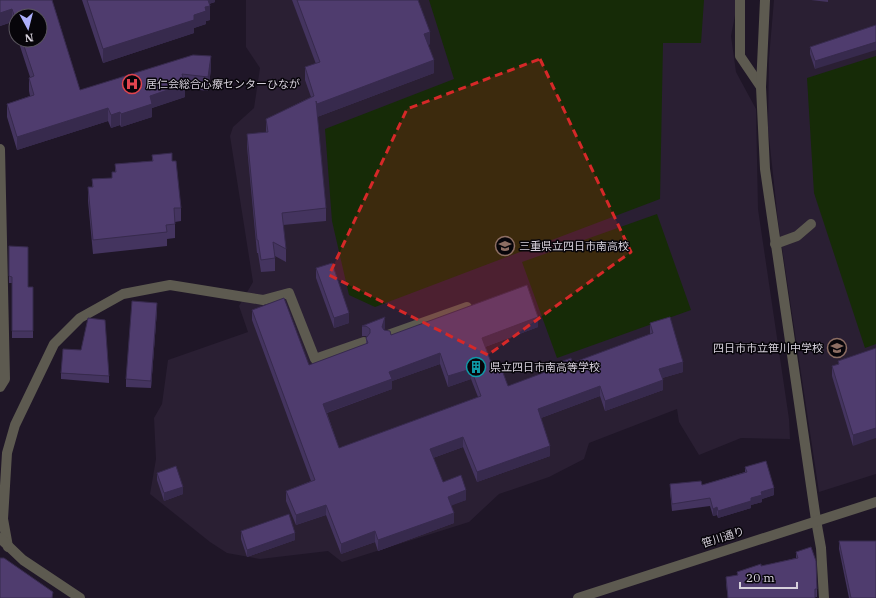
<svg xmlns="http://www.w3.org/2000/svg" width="876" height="598" font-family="'IBM Plex Serif','Noto Sans JP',serif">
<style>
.built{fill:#2a1f33}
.green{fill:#162b07}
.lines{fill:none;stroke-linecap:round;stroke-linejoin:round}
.service{stroke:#5d5a50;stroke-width:10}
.minor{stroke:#5d5a50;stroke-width:10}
.tertiary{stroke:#5d5a50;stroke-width:10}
.wall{fill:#44345f;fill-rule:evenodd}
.shaded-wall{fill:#372a4d}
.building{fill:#4f3c6e;stroke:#372a4d;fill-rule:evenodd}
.marked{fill:#d62828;fill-opacity:0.2;stroke:#d62828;stroke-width:3;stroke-dasharray:8 5;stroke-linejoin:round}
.labels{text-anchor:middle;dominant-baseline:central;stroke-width:3;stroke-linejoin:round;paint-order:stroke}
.poi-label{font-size:11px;fill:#d6d0db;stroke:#07050a;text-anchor:start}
.street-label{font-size:11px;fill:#d6d0db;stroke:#07050a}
</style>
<rect width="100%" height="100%" fill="#1f1627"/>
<!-- built -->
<g class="built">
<polygon points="246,0 738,0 731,36 736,72 756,109 758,209 789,419 790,439 741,438 699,455 679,422 677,409 589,443 584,459 549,477 499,494 469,522 342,562 328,551 260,559 227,553 210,542 150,494 156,459 154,418 162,404 168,360 248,332 239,306 253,282 230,136 233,127 254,108 260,68 246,47"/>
<polygon points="774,0 876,0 876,474 819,492 778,221 768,128 769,58"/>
</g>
<!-- green -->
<g class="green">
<polygon points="429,0 704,0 701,43 663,43 660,199 375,307 349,295 332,221 325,129 454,79"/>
<polygon points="876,56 876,344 865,348 814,193 807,78"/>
<polygon points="657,214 691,310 557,358 522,262"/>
</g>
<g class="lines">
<!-- service -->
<g class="service">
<polyline points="740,0 740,56 761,87"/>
<polyline points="0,149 5,379 0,387"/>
<polyline points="775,244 797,236 811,224"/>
<polyline points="388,335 467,307"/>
<polyline points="8,547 3,519 7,453 15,425 54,344 80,318 123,294 170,285 263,300 289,293 315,359 364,342"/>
</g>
<!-- minor -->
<g class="minor">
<polyline points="765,0 761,87 765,169 816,520 821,548 824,598"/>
<polyline points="0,538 23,560 80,598"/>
</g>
<!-- tertiary -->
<polyline class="tertiary" points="578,598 876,502"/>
</g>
<!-- wall -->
<g class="wall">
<polygon points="0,0 52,0 80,90 211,69 208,91 185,88 185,97 152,108 152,117 121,127 120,125 111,128 108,121 17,150 7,117 7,104 30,96 29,91 29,78 30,77 18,40 40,40 16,16 16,34 12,22 0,26"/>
<polygon points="82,0 215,0 215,2 209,4 210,20 206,21 206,24 194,28 194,33 103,63"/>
<polygon points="292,0 418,0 430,44 428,45 434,73 317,117 326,208 326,221 283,225 286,249 286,262 275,256 275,271 261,272 258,253 257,253 247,147 247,134 266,132 266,119 311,97 305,80 305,67 316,64"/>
<polygon points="811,0 828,0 828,2"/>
<polygon points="876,25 815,69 810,54 810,47"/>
<polygon points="152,155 172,161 181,208 181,221 175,222 175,238 167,239 167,246 93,254 88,201 88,187 92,187 92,179 112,178 112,172 115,172 115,164 152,161"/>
<polygon points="9,246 28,287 33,287 33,338 12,338 12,283 9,283"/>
<polygon points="316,268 349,323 334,328 316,278"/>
<polygon points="157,310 151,388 126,387 126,379"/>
<path d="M 252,310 L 309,365 L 366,344 L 366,338 L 367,337 L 366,336 L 362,336 L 362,326 L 385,327 L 384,330 L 391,335 L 538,327 L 485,347 L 495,373 L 508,386 L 555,369 L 555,364 L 572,363 L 650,334 L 650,323 L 683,372 L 662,378 L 663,390 L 605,411 L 600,396 L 541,418 L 550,456 L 477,482 L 463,447 L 433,458 L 443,482 L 466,500 L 451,505 L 454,523 L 378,551 L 375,542 L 341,554 L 326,515 L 296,525 L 286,501 L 286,491 L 311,481 L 252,320 ZM 440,364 L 448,387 L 471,379 L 478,397 L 339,448 L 327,413 L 392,389 L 392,381 Z"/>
<polygon points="876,348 853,446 832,376 832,366 838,364 838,361"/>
<polygon points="61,373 109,376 109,383 61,379"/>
<polygon points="745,467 774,495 762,499 762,502 751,505 751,508 718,518 717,515 713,516 710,506 672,511 670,491 670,484 702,485 745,472"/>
<polygon points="157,473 183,494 164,501 157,480"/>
<polygon points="241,531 295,540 247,557 241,539"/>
<polygon points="839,541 876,598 849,598 839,549"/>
<polygon points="796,552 817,589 817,597 815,597 815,598 728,598 726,584 726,577 737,575 737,572 796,558"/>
</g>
<!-- shaded-wall -->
<g class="shaded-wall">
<polygon points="205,0 215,0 215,2 205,5"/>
<polygon points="210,6 210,20 206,21 206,24 194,28 194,33 103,63 103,49 194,15 205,7"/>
<polygon points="12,9 12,22 0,26 0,13"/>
<polygon points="430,32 430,44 424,46 424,34"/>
<polygon points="876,42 876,50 815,69 815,61"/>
<polygon points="211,56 211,69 208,91 208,77"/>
<polygon points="434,60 434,73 317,117 317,104"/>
<polygon points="185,84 185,97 152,108 152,117 121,127 121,114 150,96"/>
<polygon points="108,108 108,121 17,150 17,137"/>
<polygon points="120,112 120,125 111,128 111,115"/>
<polygon points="157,303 157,310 151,388 151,381"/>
<polygon points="349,313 349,323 334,328 334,318"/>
<polygon points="385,317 385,327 382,337 382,327"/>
<polygon points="538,317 538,327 482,348 482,338"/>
<polygon points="440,353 440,364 392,381 392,389 323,414 323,404 389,372"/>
<polygon points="683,362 683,372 659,379 659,369"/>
<polygon points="471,369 471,379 448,387 448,376"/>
<polygon points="663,380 663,390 605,411 605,401"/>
<polygon points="600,386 600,396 538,419 538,409"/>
<polygon points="876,428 876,438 853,446 853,435"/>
<polygon points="463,437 463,447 430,459 430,449"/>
<polygon points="550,446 550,456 477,482 477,472"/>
<polygon points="183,487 183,494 164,501 164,493"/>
<polygon points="774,488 774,495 762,499 762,502 751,505 751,508 718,518 718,511 751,498 761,492"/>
<polygon points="466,490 466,500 448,507 448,497"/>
<polygon points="326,505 326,515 296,525 296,515"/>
<polygon points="717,507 717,515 713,516 713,509"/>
<polygon points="454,513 454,523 378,551 378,540"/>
<polygon points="375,531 375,542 341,554 341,544"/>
<polygon points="295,533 295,540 247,557 247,550"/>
</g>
<!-- building -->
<g class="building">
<polygon points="0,0 52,0 80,90 193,55 211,56 208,77 182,74 185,84 150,96 152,104 121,114 120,112 111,115 108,108 17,137 7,104 34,95 29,78 34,76 22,40 40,40 40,16 16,16 16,21 12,9 0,13"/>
<polygon points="87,0 208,0 210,6 205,7 206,11 194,15 194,20 103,49"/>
<polygon points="297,0 418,0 430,32 424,34 434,60 317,104 316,101 326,208 282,213 286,249 273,242 275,258 261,260 258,240 257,240 247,134 268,132 266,119 314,96 305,67 320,62"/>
<polygon points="876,25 876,42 815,61 810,47"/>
<polygon points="172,153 172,161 176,161 181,208 174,208 175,224 166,225 167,232 93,240 88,187 93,187 92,179 112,178 112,172 116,172 115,164 153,161 152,155"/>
<polygon points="9,246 28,247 28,287 33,287 33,331 12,331 12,277 9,276"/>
<polygon points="332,263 349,313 334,318 316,268"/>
<path d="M 527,285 L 538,317 L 482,338 L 495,373 L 502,370 L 508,386 L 556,368 L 555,364 L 571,358 L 572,363 L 653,333 L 650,323 L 670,317 L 683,362 L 659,369 L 663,380 L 605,401 L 600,386 L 538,409 L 550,446 L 477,472 L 463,437 L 430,449 L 443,482 L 461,475 L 466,490 L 448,497 L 454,513 L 378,540 L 375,531 L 341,544 L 326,505 L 296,515 L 286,491 L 315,480 L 252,310 L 284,298 L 309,365 L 368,343 L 366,338 L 370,333 L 370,329 L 366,326 L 362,326 L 385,317 L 382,327 L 384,330 L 390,331 L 391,335 ZM 440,353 L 448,376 L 471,369 L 481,396 L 339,448 L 323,404 L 392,379 L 389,372 Z"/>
<polygon points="132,301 157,303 151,381 126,379"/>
<polygon points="88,318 105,320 109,376 61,373 63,349 81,350"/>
<polygon points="876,348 876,428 853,435 832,366 839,364 838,361"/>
<polygon points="766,461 774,488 761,492 762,495 751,498 751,501 718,511 717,507 713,509 710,498 672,504 670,484 701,481 702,485 747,472 745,467"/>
<polygon points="176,466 183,487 164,493 157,473"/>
<polygon points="289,514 295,533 247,550 241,531"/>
<polygon points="839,541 876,541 876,598 851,598"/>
<polygon points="811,547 816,561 817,589 815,589 815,598 728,598 726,577 738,575 737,572 761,564 761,566 798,558 796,552"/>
<polygon points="0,558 4,558 53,592 52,598 0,598"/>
</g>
<!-- marked area -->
<path class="marked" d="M 540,59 L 631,252 L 488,355 L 329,275 L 407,109 Z"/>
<!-- icons -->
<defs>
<symbol id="hospital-ring" viewBox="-11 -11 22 22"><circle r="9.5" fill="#07050a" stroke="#e0444e" stroke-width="1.5"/><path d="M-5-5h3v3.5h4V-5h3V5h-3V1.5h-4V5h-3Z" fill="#e0444e"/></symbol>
<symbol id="school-ring" viewBox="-11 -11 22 22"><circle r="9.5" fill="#07050a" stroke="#8d6e63" stroke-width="1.5"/><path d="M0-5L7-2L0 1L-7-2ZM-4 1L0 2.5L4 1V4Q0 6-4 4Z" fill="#8d6e63"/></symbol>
<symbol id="building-ring" viewBox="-11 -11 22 22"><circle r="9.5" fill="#07050a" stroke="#0f9aa8" stroke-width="1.5"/><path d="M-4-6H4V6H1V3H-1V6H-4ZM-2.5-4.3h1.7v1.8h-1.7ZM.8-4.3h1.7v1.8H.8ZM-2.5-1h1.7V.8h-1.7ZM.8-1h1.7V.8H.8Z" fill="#0f9aa8"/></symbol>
</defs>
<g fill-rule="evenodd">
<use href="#hospital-ring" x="121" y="73" width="22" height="22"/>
<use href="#school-ring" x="494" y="235" width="22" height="22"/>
<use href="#school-ring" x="826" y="337" width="22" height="22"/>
<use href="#building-ring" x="465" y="356" width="22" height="22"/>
</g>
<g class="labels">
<!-- poi labels -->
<g class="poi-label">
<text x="146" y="84">居仁会総合心療センターひなが</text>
<text x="519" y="246">三重県立四日市南高校</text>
<text x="823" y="348" text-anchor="end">四日市市立笹川中学校</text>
<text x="490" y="367">県立四日市南高等学校</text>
</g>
<!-- street labels -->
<g class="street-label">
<text transform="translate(723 537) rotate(-18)">笹川通り</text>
</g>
</g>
<!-- north arrow -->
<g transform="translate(28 28) rotate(173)"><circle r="19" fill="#07050a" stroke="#5a565e"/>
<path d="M0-3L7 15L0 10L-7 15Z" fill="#adaffb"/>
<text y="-6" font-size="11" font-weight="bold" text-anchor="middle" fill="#d6d0db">N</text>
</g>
<!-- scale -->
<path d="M740 582v6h57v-6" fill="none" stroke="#d6d0db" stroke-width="2"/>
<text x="746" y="582" font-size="12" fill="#d6d0db" stroke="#07050a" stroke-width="3" paint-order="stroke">20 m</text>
</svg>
